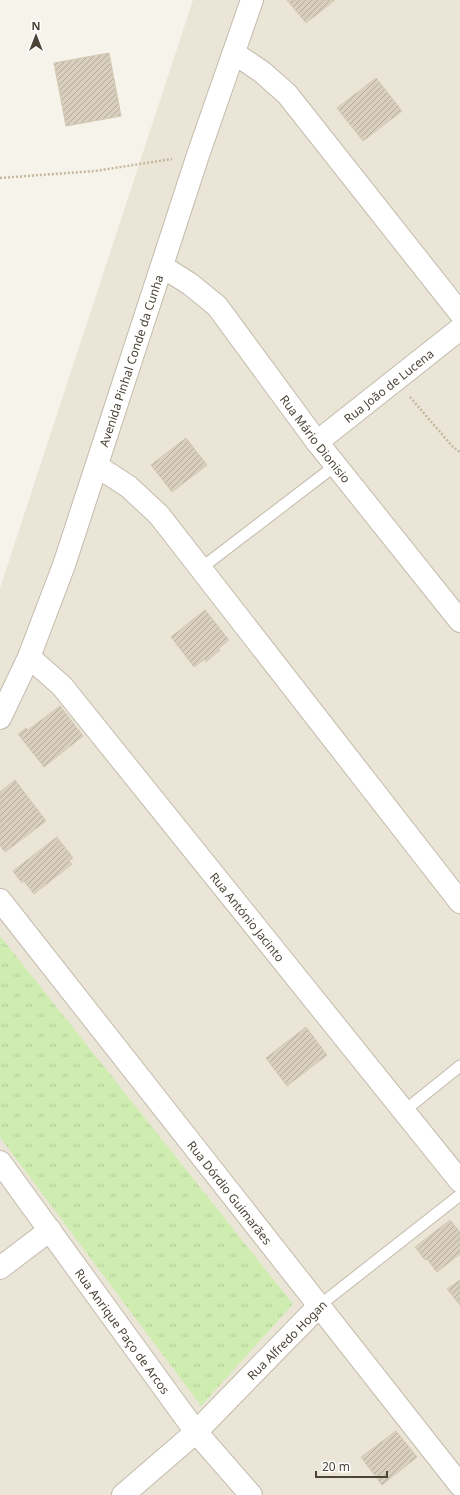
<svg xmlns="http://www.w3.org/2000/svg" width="460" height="1495" font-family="'Noto Sans',sans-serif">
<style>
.residential{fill:#ebe5d8}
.grass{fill:url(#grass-tufts)}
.building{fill:url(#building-hatch);stroke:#d4c8b1}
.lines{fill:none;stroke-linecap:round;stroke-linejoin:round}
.service-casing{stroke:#c3bbac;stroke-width:13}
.minor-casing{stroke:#c3bbac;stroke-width:24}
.path{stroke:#c6b89c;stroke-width:2.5;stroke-dasharray:2 2;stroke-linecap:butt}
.service{stroke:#fff;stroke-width:11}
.minor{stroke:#fff;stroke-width:22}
.labels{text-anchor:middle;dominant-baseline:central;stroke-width:3;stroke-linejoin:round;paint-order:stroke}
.street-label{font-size:12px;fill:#4b4437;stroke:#fff}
</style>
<defs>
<pattern id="grass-tufts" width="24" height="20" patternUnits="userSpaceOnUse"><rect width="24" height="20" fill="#d0edb1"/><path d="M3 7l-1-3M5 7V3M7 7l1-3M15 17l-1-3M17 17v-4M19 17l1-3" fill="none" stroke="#b4cc99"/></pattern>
<pattern id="building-hatch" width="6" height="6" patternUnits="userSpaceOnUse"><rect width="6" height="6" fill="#d9cfbf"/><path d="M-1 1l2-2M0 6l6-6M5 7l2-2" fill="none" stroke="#b2aa9c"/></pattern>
</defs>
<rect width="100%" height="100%" fill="#f6f3ea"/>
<!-- residential -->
<polygon class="residential" points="193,0 460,0 460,1495 0,1495 0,588"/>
<!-- grass -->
<polygon class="grass" points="0,936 293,1304 201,1406 0,1137"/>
<!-- building -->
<g class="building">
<polygon points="287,0 335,0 306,23"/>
<polygon points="109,53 121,116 66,126 54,63"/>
<polygon points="376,78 402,111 363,141 337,108"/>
<polygon points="186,438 207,465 172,492 151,465"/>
<polygon points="205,610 229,640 218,649 220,650 206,662 205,659 194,667 171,637"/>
<polygon points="60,706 83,736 44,767 18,734 26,728 28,730"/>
<polygon points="15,780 46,821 5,852 0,845 0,792"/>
<polygon points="57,837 73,858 69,861 72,864 34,894 24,881 22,883 13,871"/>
<polygon points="306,1027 327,1055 287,1086 266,1058"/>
<polygon points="450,1220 460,1232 460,1254 437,1272 427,1259 425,1260 415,1247"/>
<polygon points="460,1280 460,1305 447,1289"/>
<polygon points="396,1431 417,1457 382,1485 361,1457"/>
</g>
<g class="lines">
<defs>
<g id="service">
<polyline points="200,569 336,465"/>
<polyline points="404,1111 460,1066"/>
<polyline points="320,1305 460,1195"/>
</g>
<g id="minor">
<polyline points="234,53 262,72 287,94 460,313"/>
<path id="s1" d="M 163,267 L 190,284 L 217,306 L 317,442 L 460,621"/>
<path id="s2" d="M 317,442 L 460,329"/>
<polyline points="97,466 129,487 159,515 460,902"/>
<path id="s3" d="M 29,657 L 62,686 L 460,1181"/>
<path id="s4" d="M 0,718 L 29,657 L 64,565 L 198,155 L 252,0"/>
<path id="s5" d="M 0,900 L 460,1485"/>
<path id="s6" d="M 0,1162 L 196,1432 L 251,1495"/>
<polyline points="0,1268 50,1230"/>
<polyline points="123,1495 196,1432 320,1305"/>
</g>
</defs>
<!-- service casing -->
<use href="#service" class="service-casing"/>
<!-- minor casing -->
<use href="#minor" class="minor-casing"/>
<!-- path -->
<g class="path">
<polyline points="0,178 95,171 172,159"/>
<polyline points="410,397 453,447 460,452"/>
</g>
<!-- service -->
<use href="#service" class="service"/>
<!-- minor -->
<use href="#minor" class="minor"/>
</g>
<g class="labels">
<!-- street labels -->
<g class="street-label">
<text stroke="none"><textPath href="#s4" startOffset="381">Avenida Pinhal Conde da Cunha</textPath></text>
<text stroke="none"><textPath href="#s2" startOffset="91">Rua João de Lucena</textPath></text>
<text stroke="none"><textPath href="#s1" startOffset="232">Rua Mário Dionisio</textPath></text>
<text stroke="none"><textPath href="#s3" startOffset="340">Rua António Jacinto</textPath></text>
<text stroke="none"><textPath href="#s5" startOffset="372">Rua Dórdio Guimarães</textPath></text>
<text stroke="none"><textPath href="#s6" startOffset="209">Rua Anrique Paço de Arcos</textPath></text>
<text transform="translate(287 1340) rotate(-45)">Rua Alfredo Hogan</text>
</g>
</g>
<!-- north arrow -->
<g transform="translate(36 36)" stroke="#ffffff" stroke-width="3" paint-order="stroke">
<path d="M0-3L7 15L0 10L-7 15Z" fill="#4b4437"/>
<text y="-6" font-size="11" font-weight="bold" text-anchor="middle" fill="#4b4437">N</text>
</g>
<!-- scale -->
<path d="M316 1471v6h71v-6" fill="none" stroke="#4b4437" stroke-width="2"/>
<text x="322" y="1471" font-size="12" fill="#4b4437" stroke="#ffffff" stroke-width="3" paint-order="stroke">20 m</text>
</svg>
